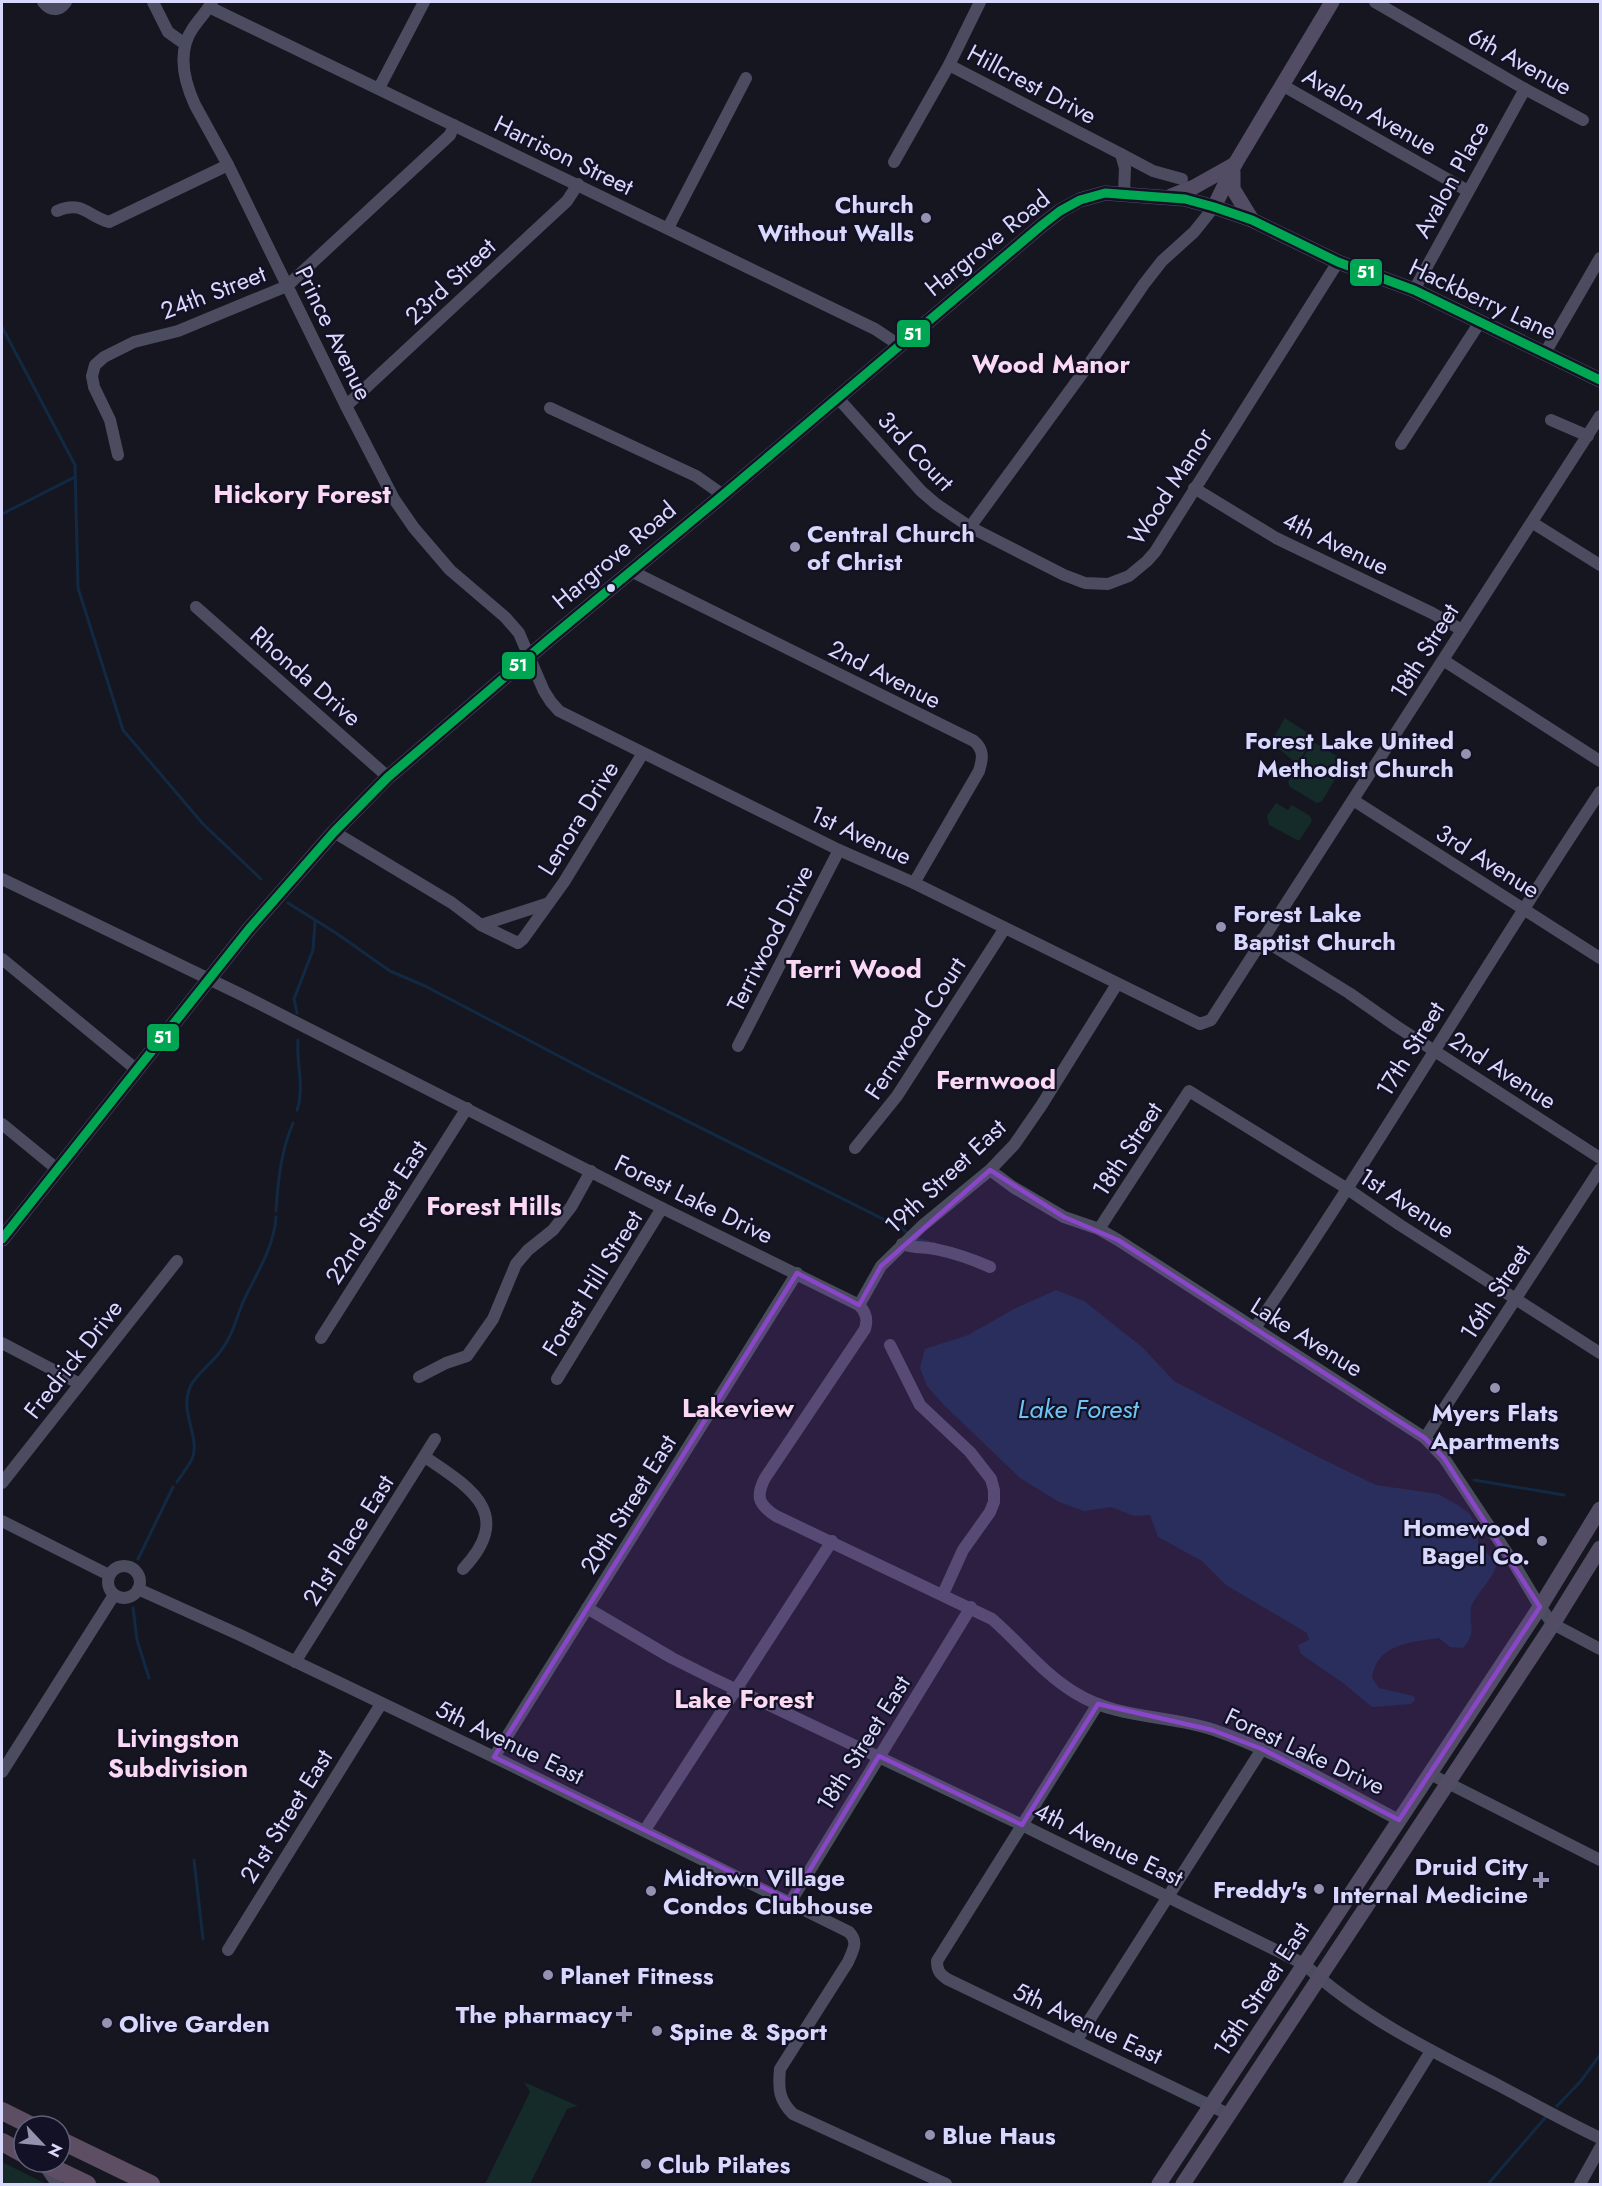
<svg xmlns="http://www.w3.org/2000/svg" width="1602" height="2186" font-family="Jost,sans-serif">
<style>
.green{fill:#142b2a}
.water{fill:#122943}
.lines{fill:none;stroke-linecap:round;stroke-linejoin:round}
.stream{stroke:#122943;stroke-width:3}
.minor{stroke:#4c4c60;stroke-width:12}
.major{stroke:#524d65;stroke-width:15}
.highway{stroke:#5d4e63;stroke-width:18}
.bus-1-casing{stroke:#121125;stroke-width:14}
.bus-1{stroke:#00a651;stroke-width:9}
.marked{fill:#8946c8;fill-opacity:0.2;stroke:#8946c8;stroke-width:4.5;stroke-linejoin:round}
.poi-dot{fill:#9493af;stroke:#121125;stroke-width:2}
.bus-dot{fill:#d8d7fc;stroke:#121125;stroke-width:2}
.labels{text-anchor:middle;dominant-baseline:central;stroke-width:4.5;stroke-linejoin:round;paint-order:stroke}
.street-label{font-size:24px;fill:#d8d7fc;stroke:#121125}
.poi-label{font-size:24px;font-weight:bold;fill:#d8d7fc;stroke:#121125;text-anchor:start}
.neighbourhood-label{font-size:26px;font-weight:bold;fill:#fcd9f3;stroke:#121125}
.water-label{font-size:26px;font-style:italic;fill:#6ec3f4;stroke:#121125}
.line-badge{stroke:#121125;stroke-width:2}
.badge-label{font-size:16px;text-anchor:middle;font-weight:bold;fill:#fff}
</style>
<rect width="100%" height="100%" fill="#161620"/>
<!-- green -->
<g class="green">
<polygon points="1285,718 1314,737 1297,764 1271,742"/>
<polygon points="1315,743 1345,761 1344,764 1322,801 1317,803 1290,787 1288,782 1311,745"/>
<polygon points="1276,803 1288,810 1292,805 1310,816 1312,821 1299,841 1269,825 1267,816"/>
<polygon points="524,2082 578,2106 567,2109 530,2184 485,2184 530,2092"/>
<polygon points="2,2162 42,2182 44,2184 2,2184"/>
</g>
<!-- water -->
<path class="water" d="M 1056,1290 L 1084,1301 L 1142,1347 L 1174,1381 L 1322,1459 L 1376,1485 L 1438,1494 L 1458,1505 L 1470,1514 L 1478,1531 L 1478,1544 L 1497,1563 C 1493,1581 1474,1595 1471,1608 C 1468,1625 1478,1632 1463,1648 L 1450,1647 L 1439,1638 C 1411,1642 1376,1644 1372,1678 L 1379,1688 L 1414,1696 L 1415,1700 L 1411,1704 L 1372,1707 L 1343,1683 L 1301,1654 L 1298,1645 L 1309,1640 L 1307,1633 L 1226,1585 L 1202,1561 L 1158,1537 L 1150,1515 L 1134,1516 L 1111,1507 L 1084,1511 L 1059,1502 L 1020,1478 L 944,1405 L 927,1386 L 920,1368 L 925,1349 L 968,1335 L 1014,1309 Z"/>
<g class="lines">
<!-- stream -->
<g class="stream">
<polyline points="2,327 75,465 78,588 123,730 203,824 261,879"/>
<polyline points="2,514 75,477"/>
<polyline points="288,903 336,933 390,971 425,986 597,1076 903,1229 909,1235"/>
<polyline points="297,1013 294,999 313,950 315,922"/>
<path d="M 297,1110 C 305,1087 296,1063 298,1040"/>
<path d="M 276,1211 C 278,1181 281,1151 293,1123"/>
<polyline points="914,1239 928,1242"/>
<polyline points="1474,1480 1564,1495"/>
<path d="M 177,1482 C 182,1474 188,1467 192,1459 C 201,1437 179,1413 190,1387 C 197,1373 211,1364 220,1352 C 232,1337 236,1319 243,1302 C 256,1274 274,1248 276,1217"/>
<polyline points="138,1559 173,1487"/>
<polyline points="133,1608 137,1640 149,1678"/>
<polyline points="194,1860 203,1939"/>
<polyline points="1557,2106 1580,2082 1600,2055"/>
<polyline points="1488,2184 1545,2118"/>
</g>
<!-- minor -->
<g class="minor">
<path d="M 43,2 C 50,11 59,12 66,2"/>
<polyline points="153,2 168,32 185,44"/>
<path d="M 212,2 C 207,11 199,19 193,28 C 177,51 184,81 195,105 L 228,165 L 346,406 L 394,499 L 414,528 L 450,570 L 505,617 L 519,633 L 544,691 L 551,702 L 559,711 L 839,850 L 914,883 L 1200,1024 L 1211,1020 L 1600,416"/>
<polyline points="1375,2 1525,89 1583,120"/>
<polyline points="209,7 875,329 899,345"/>
<polyline points="949,65 1121,154 1125,168 1124,193"/>
<polyline points="1282,85 1468,191"/>
<polyline points="379,88 424,2"/>
<polyline points="1121,154 1153,171 1182,179"/>
<polyline points="894,162 949,65 980,2"/>
<path d="M 57,211 C 83,200 87,216 109,222 L 228,165"/>
<polyline points="668,228 746,78"/>
<polyline points="1414,290 1525,89"/>
<polyline points="1545,353 1600,258"/>
<polyline points="837,397 921,491 936,504 970,527 1064,575 1085,583 1108,584 1129,576 1147,561 1155,552 1338,262"/>
<polyline points="346,406 567,201 578,184"/>
<polyline points="550,408 696,476 723,495"/>
<polyline points="1551,420 1588,436"/>
<polyline points="1401,444 1480,322"/>
<polyline points="118,455 110,420 94,387 92,376 95,365 104,357 134,342 178,331 287,286 450,135 454,125"/>
<polyline points="1194,488 1276,538 1432,613 1462,630"/>
<polyline points="1533,523 1600,565"/>
<polyline points="970,527 1087,367 1144,284 1162,261 1194,232 1214,207"/>
<path d="M 631,571 L 974,741 C 984,750 983,758 979,771 L 914,883"/>
<polyline points="196,607 388,777"/>
<polyline points="1443,660 1600,761"/>
<polyline points="1353,800 1600,958"/>
<polyline points="334,832 452,903 481,925 518,943 523,939 564,882 643,753"/>
<path d="M 2,879 L 242,995 L 662,1208 L 859,1305 C 866,1312 868,1319 865,1329 L 765,1478 C 755,1497 759,1505 776,1516 L 992,1619 C 1021,1644 1043,1674 1077,1694 C 1118,1719 1169,1715 1214,1730 C 1278,1752 1339,1789 1399,1820"/>
<polyline points="481,925 546,904"/>
<polyline points="1262,939 1349,993 1396,1026 1600,1158"/>
<polyline points="2,959 137,1070"/>
<polyline points="738,1046 839,850"/>
<polyline points="2,1124 57,1169"/>
<polyline points="855,1148 897,1096 1005,928"/>
<polyline points="990,1170 1013,1187 1064,1217 1099,1229 1118,1240 1425,1438 1444,1458 1513,1562 1540,1607 1553,1624 1600,1649"/>
<polyline points="1099,1229 1189,1091 1346,1188 1400,1225 1600,1353"/>
<path d="M 902,1244 C 913,1248 924,1247 935,1249 C 954,1253 972,1259 990,1267"/>
<polyline points="859,1305 881,1266 922,1226 990,1170 1014,1145 1041,1106 1117,984"/>
<path d="M 1255,1328 C 1375,1153 1482,969 1600,792"/>
<polyline points="321,1338 467,1108"/>
<polyline points="2,1343 80,1384"/>
<polyline points="890,1345 920,1405 970,1452 991,1479 994,1490 994,1502 990,1512 963,1550 943,1594"/>
<polyline points="419,1377 446,1363 467,1356 493,1319 516,1264 528,1250 553,1230 571,1207 591,1171"/>
<polyline points="557,1379 662,1208"/>
<polyline points="1425,1438 1600,1169"/>
<path d="M 425,1457 C 471,1488 515,1514 463,1569"/>
<polyline points="2,1483 177,1261"/>
<polyline points="2,1521 109,1575"/>
<circle cx="124" cy="1582" r="16"/>
<path d="M 138,1589 L 240,1635 L 494,1757 L 849,1932 C 859,1942 853,1950 848,1962 L 780,2069 C 778,2089 779,2100 793,2114 L 946,2184"/>
<path d="M 587,1608 L 672,1658 L 712,1678 L 1022,1825 L 1304,1964 C 1360,2016 1431,2051 1498,2085 C 1532,2103 1566,2122 1600,2138"/>
<polyline points="295,1662 435,1439"/>
<path d="M 1098,1704 L 937,1961 C 937,1971 940,1974 947,1979 L 1230,2115"/>
<polyline points="494,1757 797,1273"/>
<polyline points="2,1772 114,1595"/>
<polyline points="1430,1774 1600,1860"/>
<polyline points="645,1830 832,1541"/>
<polyline points="791,1901 971,1607"/>
<polyline points="228,1950 381,1704"/>
<polyline points="1076,2041 1262,1749"/>
<polyline points="44,2165 57,2184"/>
<polyline points="1349,2184 1431,2051"/>
<polyline points="1580,2184 1600,2148"/>
</g>
<!-- major -->
<g class="major">
<polyline points="1233,172 1233,189 1252,220"/>
<polyline points="1171,196 1194,187 1235,164"/>
<polyline points="1214,207 1235,164 1332,2"/>
<polyline points="2,1239 249,929 334,832 388,777 547,641 723,495 1042,225 1060,211 1080,200 1105,193 1185,199 1214,207 1252,220 1338,262 1414,290 1600,380"/>
<polyline points="1159,2184 1540,1607 1600,1509"/>
<polyline points="1183,2184 1553,1624 1600,1548"/>
</g>
<!-- highway -->
<g class="highway">
<polyline points="2,2111 32,2126"/>
<polyline points="60,2140 151,2184"/>
<polyline points="2,2142 24,2154"/>
<polyline points="41,2162 87,2184"/>
</g>
<defs>
<polyline id="bus-1" points="2,1239 249,929 334,832 388,777 547,641 723,495 1042,225 1060,211 1080,200 1105,193 1185,199 1214,207 1252,220 1338,262 1414,290 1600,380"/>
</defs>
<!-- bus-1 casing -->
<use href="#bus-1" class="bus-1-casing"/>
<!-- bus-1 -->
<use href="#bus-1" class="bus-1"/>
</g>
<!-- marked area -->
<path class="marked" d="M 990,1170 L 1064,1217 L 1118,1240 L 1425,1438 L 1444,1458 L 1540,1607 L 1399,1820 L 1262,1749 L 1212,1730 L 1098,1704 L 1022,1825 L 879,1756 L 791,1901 L 494,1757 L 797,1273 L 859,1305 L 881,1266 Z"/>
<!-- markers -->
<g class="poi-dot">
<circle cx="926" cy="218" r="6"/>
<circle cx="795" cy="547" r="6"/>
<circle cx="1466" cy="754" r="6"/>
<circle cx="1221" cy="927" r="6"/>
<circle cx="1495" cy="1388" r="6"/>
<circle cx="1542" cy="1541" r="6"/>
<path d="M1538 1871h6v6h6v6h-6v6h-6v-6h-6v-6h6z"/>
<circle cx="1319" cy="1889" r="6"/>
<circle cx="651" cy="1891" r="6"/>
<circle cx="548" cy="1975" r="6"/>
<path d="M621 2005h6v6h6v6h-6v6h-6v-6h-6v-6h6z"/>
<circle cx="107" cy="2023" r="6"/>
<circle cx="657" cy="2031" r="6"/>
<circle cx="930" cy="2135" r="6"/>
<circle cx="646" cy="2164" r="6"/>
</g>
<circle class="bus-dot" cx="611" cy="588" r="5"/>
<g class="labels">
<!-- street labels -->
<g class="street-label">
<text transform="translate(1520 61) rotate(29)">6th Avenue</text>
<text transform="translate(1032 84) rotate(28)">Hillcrest Drive</text>
<text transform="translate(1370 111) rotate(30)">Avalon Avenue</text>
<text transform="translate(564 155) rotate(26)">Harrison Street</text>
<text transform="translate(1451 179) rotate(-61)">Avalon Place</text>
<text transform="translate(987 243) rotate(-39)">Hargrove Road</text>
<text transform="translate(450 281) rotate(-43)">23rd Street</text>
<text transform="translate(213 292) rotate(-21)">24th Street</text>
<text transform="translate(1483 299) rotate(25)">Hackberry Lane</text>
<text transform="translate(334 333) rotate(64)">Prince Avenue</text>
<text transform="translate(916 451) rotate(47)">3rd Court</text>
<text transform="translate(1170 486) rotate(-57)">Wood Manor</text>
<text transform="translate(1336 543) rotate(26)">4th Avenue</text>
<text transform="translate(614 555) rotate(-40)">Hargrove Road</text>
<text transform="translate(1424 651) rotate(-58)">18th Street</text>
<text transform="translate(885 674) rotate(27)">2nd Avenue</text>
<text transform="translate(306 676) rotate(41)">Rhonda Drive</text>
<text transform="translate(578 818) rotate(-58)">Lenora Drive</text>
<text transform="translate(861 835) rotate(25)">1st Avenue</text>
<text transform="translate(1488 861) rotate(32)">3rd Avenue</text>
<text transform="translate(770 938) rotate(-63)">Terriwood Drive</text>
<text transform="translate(915 1028) rotate(-57)">Fernwood Court</text>
<text transform="translate(1410 1049) rotate(-58)">17th Street</text>
<text transform="translate(1503 1070) rotate(33)">2nd Avenue</text>
<text transform="translate(1127 1149) rotate(-57)">18th Street</text>
<text transform="translate(945 1176) rotate(-43)">19th Street East</text>
<text transform="translate(694 1199) rotate(26)">Forest Lake Drive</text>
<text transform="translate(1407 1203) rotate(33)">1st Avenue</text>
<text transform="translate(376 1212) rotate(-57)">22nd Street East</text>
<text transform="translate(592 1283) rotate(-58)">Forest Hill Street</text>
<text transform="translate(1495 1292) rotate(-57)">16th Street</text>
<text transform="translate(1307 1337) rotate(32)">Lake Avenue</text>
<text transform="translate(73 1359) rotate(-52)">Fredrick Drive</text>
<text transform="translate(628 1504) rotate(-58)">20th Street East</text>
<text transform="translate(348 1540) rotate(-58)">21st Place East</text>
<text transform="translate(510 1742) rotate(26)">5th Avenue East</text>
<text transform="translate(863 1743) rotate(-58)">18th Street East</text>
<text transform="translate(1305 1751) rotate(25)">Forest Lake Drive</text>
<text transform="translate(286 1816) rotate(-58)">21st Street East</text>
<text transform="translate(1109 1844) rotate(26)">4th Avenue East</text>
<text transform="translate(1261 1989) rotate(-57)">15th Street East</text>
<text transform="translate(1088 2023) rotate(25)">5th Avenue East</text>
</g>
<!-- poi labels -->
<g class="poi-label">
<text x="914" y="204" text-anchor="end">Church<tspan x="914" dy="28">Without Walls</tspan></text>
<text x="807" y="533">Central Church<tspan x="807" dy="28">of Christ</tspan></text>
<text x="1454" y="740" text-anchor="end">Forest Lake United<tspan x="1454" dy="28">Methodist Church</tspan></text>
<text x="1233" y="913">Forest Lake<tspan x="1233" dy="28">Baptist Church</tspan></text>
<text x="1495" y="1412" text-anchor="middle">Myers Flats<tspan x="1495" dy="28">Apartments</tspan></text>
<text x="1530" y="1527" text-anchor="end">Homewood<tspan x="1530" dy="28">Bagel Co.</tspan></text>
<text x="1528" y="1866" text-anchor="end">Druid City<tspan x="1528" dy="28">Internal Medicine</tspan></text>
<text x="663" y="1877">Midtown Village<tspan x="663" dy="28">Condos Clubhouse</tspan></text>
<text x="1307" y="1889" text-anchor="end">Freddy's</text>
<text x="560" y="1975">Planet Fitness</text>
<text x="612" y="2014" text-anchor="end">The pharmacy</text>
<text x="119" y="2023">Olive Garden</text>
<text x="669" y="2031">Spine &amp; Sport</text>
<text x="942" y="2135">Blue Haus</text>
<text x="658" y="2164">Club Pilates</text>
</g>
<!-- neighbourhood labels -->
<g class="neighbourhood-label">
<text x="1051" y="364">Wood Manor</text>
<text x="302" y="494">Hickory Forest</text>
<text x="854" y="969">Terri Wood</text>
<text x="996" y="1080">Fernwood</text>
<text x="494" y="1206">Forest Hills</text>
<text x="738" y="1408">Lakeview</text>
<text x="744" y="1699">Lake Forest</text>
<text x="178" y="1738">Livingston<tspan x="178" dy="30">Subdivision</tspan></text>
</g>
<!-- water labels -->
<g class="water-label">
<text x="1078" y="1409">Lake Forest</text>
</g>
</g>
<g class="line-badge">
<rect x="1349" y="258" width="34" height="29" rx="6" fill="#00a651"/>
<rect x="896" y="319" width="35" height="29" rx="6" fill="#00a651"/>
<rect x="501" y="651" width="35" height="29" rx="6" fill="#00a651"/>
<rect x="146" y="1023" width="34" height="29" rx="6" fill="#00a651"/>
</g>
<g class="badge-label">
<text x="1366" y="278">51</text>
<text x="913" y="340">51</text>
<text x="518" y="671">51</text>
<text x="163" y="1043">51</text>
</g>
<!-- border -->
<rect width="1602" height="2186" fill="none" stroke="#d8d7fc" stroke-width="6"/>
<!-- north arrow -->
<g transform="translate(42 2144) rotate(116)"><circle r="28" fill="#121125" stroke="#61607b" stroke-width="1.5"/>
<path d="M0-4.5L10 22L0 15L-10 22Z" fill="#9493af"/>
<text y="-9" font-size="16" font-weight="bold" text-anchor="middle" fill="#d8d7fc">N</text>
</g>
</svg>
